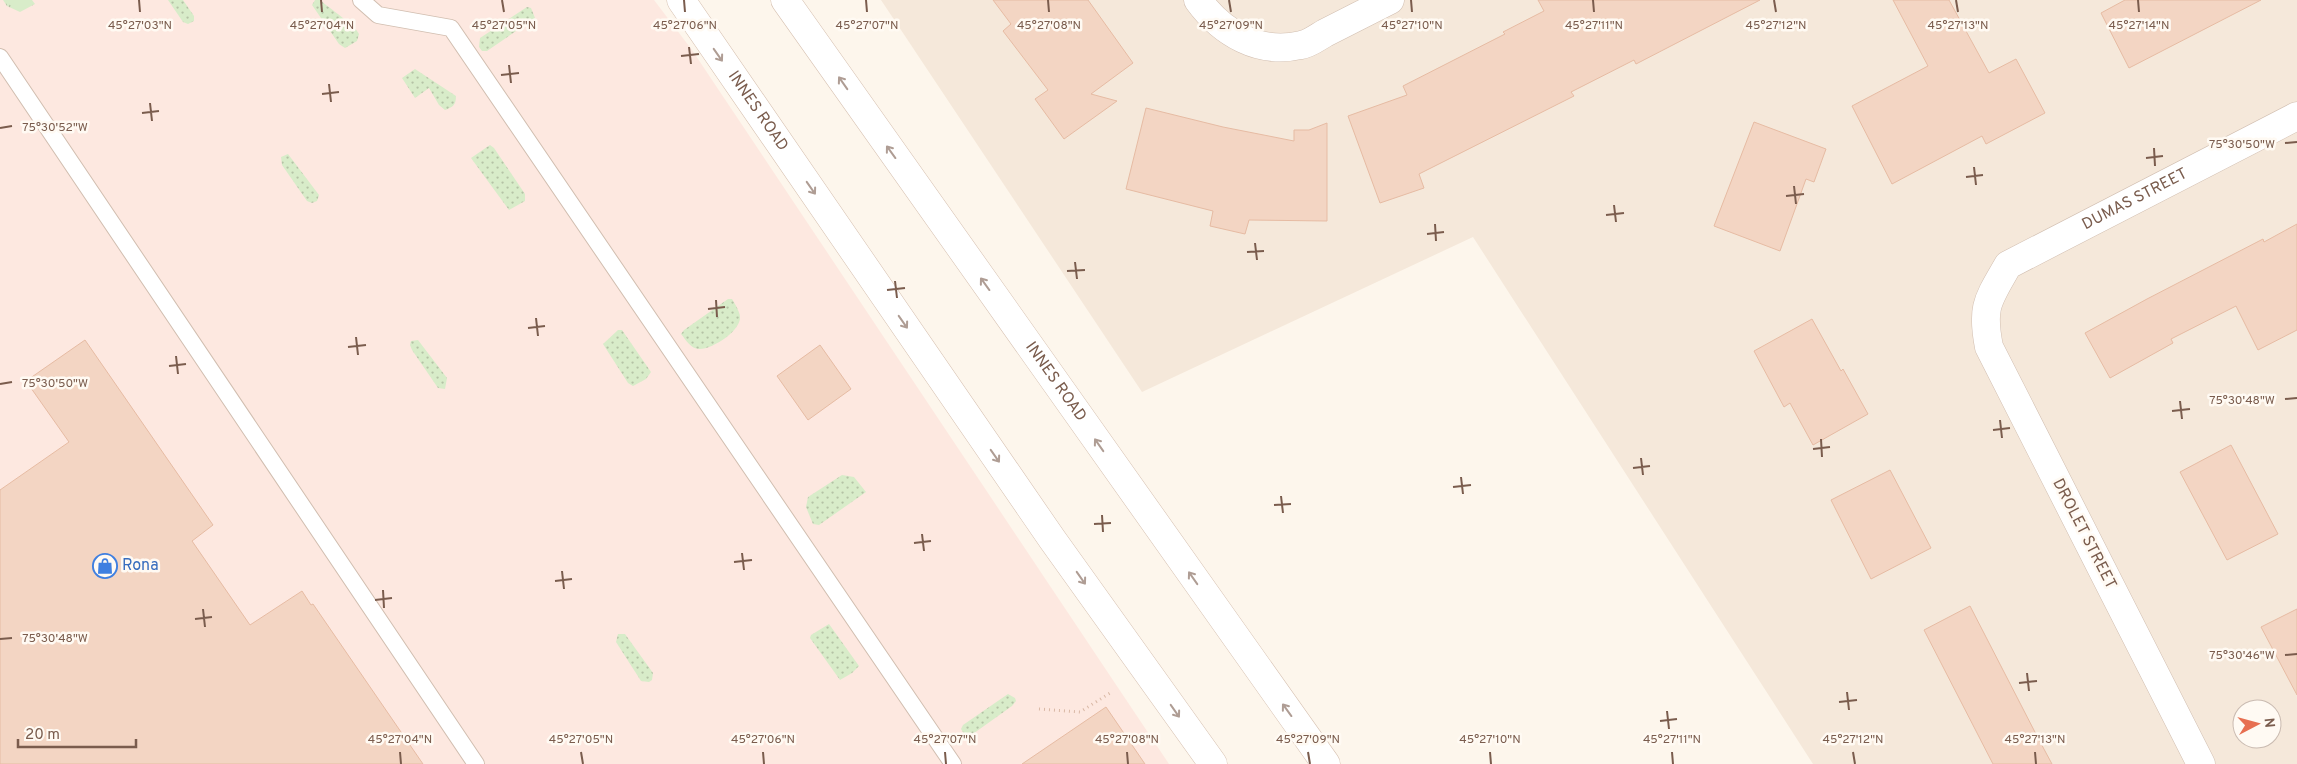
<svg xmlns="http://www.w3.org/2000/svg" width="2297" height="764" font-family="Overpass,sans-serif">
<style>
.residential{fill:#f5e8da;fill-rule:evenodd}
.commercial{fill:#fde8e0}
.grass{fill:url(#grass-tufts)}
.park{fill:url(#park-dots)}
.building{fill:#f3d5c3;stroke:#e6bba3}
.lines{fill:none;stroke-linecap:round;stroke-linejoin:round}
.lane-casing{stroke:#d1beb0;stroke-width:18}
.street-casing{stroke:#d1beb0;stroke-width:29}
.secondary-casing{stroke:#d6c0b0;stroke-width:29}
.path{stroke:#d9b8a5;stroke-width:3;stroke-dasharray:1 4;stroke-linecap:butt}
.lane{stroke:#fff;stroke-width:16}
.street{stroke:#fff;stroke-width:28}
.secondary{stroke:#fff;stroke-width:28}
.oneway{stroke:#af9d94}
.ticks{fill:none;stroke:#7a5c4d;stroke-width:2}
.labels{text-anchor:middle;dominant-baseline:central;stroke-width:5;stroke-linejoin:round;paint-order:stroke}
.street-label{font-size:16px;fill:#7a5c4d;stroke:#fffaf3}
.shop-label{font-size:16px;fill:#366cbe;stroke:#fffaf3;text-anchor:start}
.ticks-label{font-size:12px;text-anchor:middle;fill:#7a5c4d;stroke:#fffaf3;stroke-width:5;stroke-linejoin:round;paint-order:stroke}
</style>
<defs>
<pattern id="grass-tufts" width="24" height="20" patternUnits="userSpaceOnUse" patternTransform="scale(1.25)"><rect width="24" height="20" fill="#d8ecc9"/><path d="M3 7l-1-3M5 7V3M7 7l1-3M15 17l-1-3M17 17v-4M19 17l1-3" fill="none" stroke="#b4c2a5"/></pattern>
<pattern id="park-dots" width="8" height="8" patternUnits="userSpaceOnUse" patternTransform="scale(1.25)"><rect width="8" height="8" fill="#d8ecc9"/><path d="M2 2h.1M6 6h.1" fill="none" stroke="#b4c2a5" stroke-width="1.8" stroke-linecap="round"/></pattern>
</defs>
<rect width="100%" height="100%" fill="#fdf6ec"/>
<!-- residential -->
<path class="residential" d="M 881,0 L 2297,0 L 2297,764 L 1813,764 L 1473,237 L 1142,392 ZM 2242,709 L 2272,709 L 2272,739 L 2242,739 Z"/>
<!-- commercial -->
<polygon class="commercial" points="0,0 654,0 692,50 1169,764 0,764"/>
<!-- grass -->
<polygon class="grass" points="3,0 32,0 35,4 20,12 7,6"/>
<!-- park -->
<g class="park">
<polygon points="168,0 183,0 194,16 194,21 188,24 183,22"/>
<path d="M 315,0 L 320,0 C 329,8 356,26 359,34 L 357,41 L 345,48 L 339,44 L 312,5 Z"/>
<polygon points="527,7 531,8 535,18 487,51 482,51 479,47 480,38"/>
<path d="M 415,69 L 456,96 C 456,105 453,107 445,110 L 439,105 L 429,88 L 415,98 L 402,78 Z"/>
<polygon points="490,145 494,148 525,194 525,201 509,210 471,158"/>
<polygon points="288,154 319,195 317,201 312,203 307,201 282,165 281,157"/>
<path d="M 728,299 L 732,299 C 735,304 740,312 740,317 C 741,331 711,350 699,349 C 691,349 686,340 681,334 L 684,330 Z"/>
<polygon points="618,330 622,330 651,372 646,379 633,386 628,383 603,344"/>
<polygon points="418,340 447,378 445,389 438,388 412,350 410,345 411,341"/>
<polygon points="842,475 854,477 866,492 819,525 813,524 806,507 808,497"/>
<polygon points="829,624 859,666 852,673 840,680 810,638 811,635"/>
<polygon points="618,634 625,634 653,673 652,680 649,682 641,681 616,642"/>
<polygon points="1008,694 1015,698 1016,701 1012,706 970,736 964,734 961,729 963,725"/>
</g>
<!-- building -->
<g class="building">
<polygon points="993,0 1088,0 1133,63 1091,94 1117,101 1064,139 1035,99 1048,90 1003,31 1011,24"/>
<polygon points="1538,0 1760,0 1636,64 1634,60 1571,92 1574,96 1419,174 1424,188 1380,203 1348,116 1407,95 1403,86 1505,34 1503,32 1544,11"/>
<polygon points="1893,0 1949,0 1989,73 2016,59 2045,113 1986,144 1982,136 1892,184 1852,106 1928,66"/>
<polygon points="2125,0 2261,0 2129,68 2101,13"/>
<polygon points="1146,108 1223,127 1294,141 1294,130 1309,130 1327,123 1327,221 1249,220 1245,234 1210,226 1213,211 1126,189"/>
<polygon points="1754,122 1826,149 1814,182 1806,179 1780,251 1714,226"/>
<polygon points="2297,224 2297,330 2258,350 2236,306 2171,339 2173,343 2110,378 2085,333 2147,299 2263,239 2264,242"/>
<polygon points="1812,319 1841,371 1843,369 1868,414 1813,445 1790,403 1784,407 1754,351"/>
<polygon points="85,340 213,525 192,541 250,625 302,591 311,605 313,604 423,764 0,764 0,490 69,442 26,381"/>
<polygon points="820,345 851,389 808,420 777,376"/>
<polygon points="2231,445 2278,534 2227,560 2180,472"/>
<polygon points="1890,470 1931,548 1871,579 1831,500"/>
<polygon points="1970,606 2038,738 2052,764 1993,764 1924,630"/>
<polygon points="2297,609 2297,695 2261,627"/>
<polygon points="1106,707 1145,764 1022,764"/>
</g>
<g class="lines">
<defs>
<g id="lane">
<polyline points="361,0 378,15 451,28 953,764"/>
<polyline points="0,57 476,764"/>
</g>
<g id="street">
<path d="M 1198,0 C 1222,33 1259,55 1301,45 C 1309,44 1318,37 1325,33 C 1347,22 1368,11 1390,0"/>
<path id="s1" d="M 2201,764 L 1989,347 C 1981,306 1988,300 2008,265 L 2297,116"/>
</g>
<g id="secondary">
<path id="s2" d="M 681,0 L 1052,539 L 1213,764"/>
<path id="s3" d="M 785,0 L 1326,764"/>
</g>
</defs>
<!-- lane casing -->
<use href="#lane" class="lane-casing"/>
<!-- street casing -->
<use href="#street" class="street-casing"/>
<!-- secondary casing -->
<use href="#secondary" class="secondary-casing"/>
<!-- path -->
<polyline class="path" points="1039,709 1080,712 1110,693"/>
<!-- lane -->
<use href="#lane" class="lane"/>
<!-- street -->
<use href="#street" class="street"/>
<!-- secondary -->
<use href="#secondary" class="secondary"/>
</g>
<!-- one-way arrows -->
<defs><path id="oneway-shaft" d="M-6 0H5M1.5-3L5.5 0L1.5 3" fill="none" stroke-width="1.6" stroke-linecap="round" stroke-linejoin="round" transform="scale(1.25)"/></defs>
<g class="oneway">
<use href="#oneway-shaft" transform="translate(718 55) rotate(55)"/>
<use href="#oneway-shaft" transform="translate(843 83) rotate(-125)"/>
<use href="#oneway-shaft" transform="translate(891 152) rotate(-126)"/>
<use href="#oneway-shaft" transform="translate(811 188) rotate(55)"/>
<use href="#oneway-shaft" transform="translate(985 284) rotate(-126)"/>
<use href="#oneway-shaft" transform="translate(903 322) rotate(55)"/>
<use href="#oneway-shaft" transform="translate(1099 445) rotate(-125)"/>
<use href="#oneway-shaft" transform="translate(995 456) rotate(55)"/>
<use href="#oneway-shaft" transform="translate(1081 578) rotate(55)"/>
<use href="#oneway-shaft" transform="translate(1193 578) rotate(-125)"/>
<use href="#oneway-shaft" transform="translate(1287 710) rotate(-126)"/>
<use href="#oneway-shaft" transform="translate(1175 711) rotate(55)"/>
</g>
<!-- ticks -->
<path class="ticks" d="M 139,0 L 140,12M 321,0 L 322,12M 502,0 L 504,12M 684,0 L 685,12M 866,0 L 867,12M 1048,0 L 1049,12M 1229,0 L 1231,12M 1411,0 L 1412,12M 1593,0 L 1594,12M 1774,0 L 1776,12M 1956,0 L 1958,12M 2138,0 L 2139,12M 689,47 L 691,64M 681,56 L 699,54M 509,65 L 511,83M 501,75 L 519,73M 329,84 L 331,102M 322,94 L 339,92M 150,103 L 152,121M 142,113 L 159,111M 0,128 L 12,126M 2285,143 L 2297,142M 2154,148 L 2155,166M 2146,158 L 2163,156M 1974,167 L 1976,185M 1966,177 L 1983,175M 1794,186 L 1796,204M 1786,196 L 1804,194M 1614,205 L 1616,222M 1606,215 L 1624,213M 1435,224 L 1436,241M 1427,234 L 1444,232M 1255,243 L 1257,260M 1247,252 L 1264,251M 1075,262 L 1077,279M 1067,271 L 1085,270M 895,281 L 897,298M 887,290 L 905,288M 716,300 L 717,317M 708,309 L 725,307M 536,318 L 538,336M 528,328 L 545,326M 356,337 L 358,355M 348,347 L 366,345M 176,356 L 178,374M 169,366 L 186,364M 0,384 L 12,382M 2285,399 L 2297,398M 2180,401 L 2182,419M 2172,411 L 2190,409M 2000,420 L 2002,438M 1993,430 L 2010,428M 1821,439 L 1822,457M 1813,449 L 1830,447M 1641,458 L 1643,475M 1633,468 L 1650,466M 1461,477 L 1463,494M 1453,487 L 1471,485M 1281,496 L 1283,513M 1274,505 L 1291,504M 1102,515 L 1103,532M 1094,524 L 1111,523M 922,534 L 924,551M 914,543 L 931,541M 742,553 L 744,570M 734,562 L 752,560M 562,571 L 564,589M 555,581 L 572,579M 383,590 L 384,608M 375,600 L 392,598M 203,609 L 205,627M 195,619 L 212,617M 0,639 L 12,638M 2285,655 L 2297,654M 2027,673 L 2029,691M 2019,683 L 2037,681M 1847,692 L 1849,710M 1839,702 L 1857,700M 1667,711 L 1669,729M 1660,721 L 1677,719M 400,752 L 401,764M 581,752 L 583,764M 763,752 L 764,764M 945,752 L 946,764M 1127,752 L 1128,764M 1308,752 L 1310,764M 1490,752 L 1491,764M 1672,752 L 1673,764M 1853,752 L 1855,764M 2035,752 L 2036,764"/>
<!-- icons -->
<defs>
<symbol id="shop-ring" viewBox="-11 -11 22 22"><circle r="9.5" fill="#fffaf3" stroke="#3f7fe0" stroke-width="1.5"/><path d="M-5-2.5h2.3a2.7 3.5 0 0 1 5.4 0H5L5.5 6h-11ZM-1.5-2.5h3a1.5 2.3 0 0 0-3 0Z" fill="#3f7fe0"/></symbol>
</defs>
<g fill-rule="evenodd">
<use href="#shop-ring" x="91" y="552" width="28" height="28"/>
</g>
<g class="labels">
<!-- street labels -->
<g class="street-label">
<text stroke="none"><textPath href="#s2" startOffset="135">INNES ROAD</textPath></text>
<text stroke="none"><textPath href="#s1" startOffset="698">DUMAS STREET</textPath></text>
<text stroke="none"><textPath href="#s3" startOffset="468">INNES ROAD</textPath></text>
<text transform="translate(2084 534) rotate(63)">DROLET STREET</text>
</g>
<!-- shop labels -->
<g class="shop-label">
<text x="122" y="566">Rona</text>
</g>
</g>
<g class="ticks-label">
<text x="140" y="29">45°27'03"N</text>
<text x="322" y="29">45°27'04"N</text>
<text x="504" y="29">45°27'05"N</text>
<text x="685" y="29">45°27'06"N</text>
<text x="867" y="29">45°27'07"N</text>
<text x="1049" y="29">45°27'08"N</text>
<text x="1231" y="29">45°27'09"N</text>
<text x="1412" y="29">45°27'10"N</text>
<text x="1594" y="29">45°27'11"N</text>
<text x="1776" y="29">45°27'12"N</text>
<text x="1958" y="29">45°27'13"N</text>
<text x="2139" y="29">45°27'14"N</text>
<text x="55" y="131">75°30'52"W</text>
<text x="2242" y="148">75°30'50"W</text>
<text x="55" y="387">75°30'50"W</text>
<text x="2242" y="404">75°30'48"W</text>
<text x="55" y="642">75°30'48"W</text>
<text x="2242" y="659">75°30'46"W</text>
<text x="400" y="743">45°27'04"N</text>
<text x="581" y="743">45°27'05"N</text>
<text x="763" y="743">45°27'06"N</text>
<text x="945" y="743">45°27'07"N</text>
<text x="1127" y="743">45°27'08"N</text>
<text x="1308" y="743">45°27'09"N</text>
<text x="1490" y="743">45°27'10"N</text>
<text x="1672" y="743">45°27'11"N</text>
<text x="1853" y="743">45°27'12"N</text>
<text x="2035" y="743">45°27'13"N</text>
</g>
<!-- north arrow -->
<g transform="translate(2257 724) rotate(84)"><circle r="24" fill="#fffaf3" stroke="#cabbb1"/>
<path d="M0-4L9 19L0 12L-9 19Z" fill="#e76f51"/>
<text y="-8" font-size="14" font-weight="bold" text-anchor="middle" fill="#7a5c4d">N</text>
</g>
<!-- scale -->
<path d="M18 739v8h118v-8" fill="none" stroke="#7a5c4d" stroke-width="2.5"/>
<text x="25" y="739" font-size="15" fill="#7a5c4d" stroke="#fffaf3" stroke-width="4" paint-order="stroke">20 m</text>
</svg>
